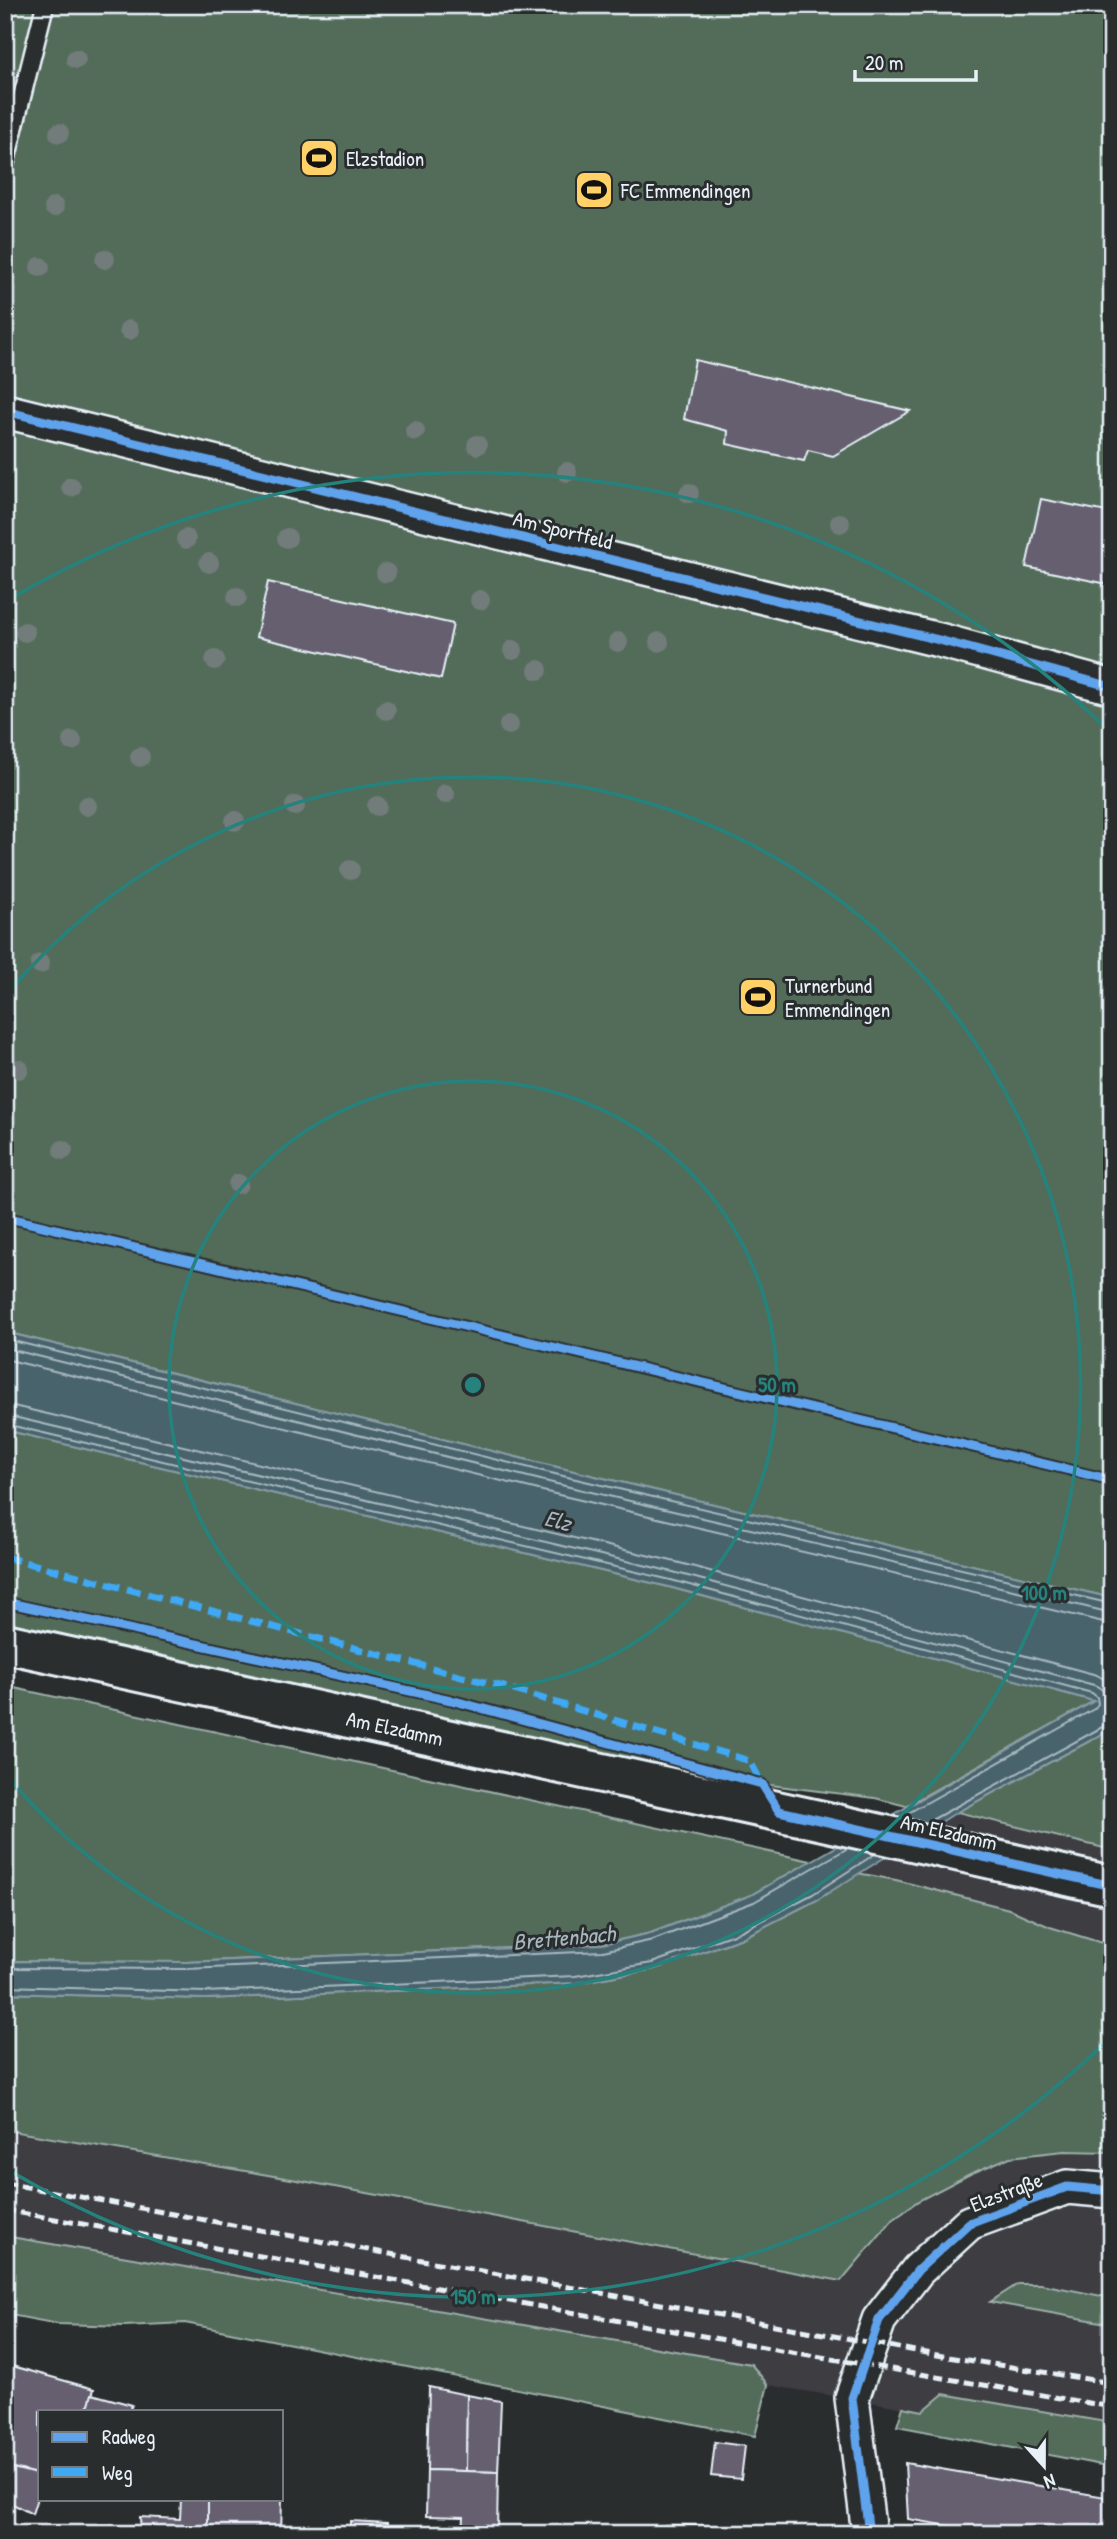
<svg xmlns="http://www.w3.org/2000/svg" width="1117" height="2539" font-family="'Patrick Hand',sans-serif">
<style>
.built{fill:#3c3c42}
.green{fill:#526c5a;stroke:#9daea9;stroke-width:2}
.water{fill:#48636d;stroke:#889ca5;stroke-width:2}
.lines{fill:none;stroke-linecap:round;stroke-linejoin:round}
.shore{stroke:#a8b8c0;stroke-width:2}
.building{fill:#655e6f;stroke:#e8f1f8;stroke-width:2}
.lane-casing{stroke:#e8f1f8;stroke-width:21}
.street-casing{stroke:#e8f1f8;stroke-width:38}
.primary-casing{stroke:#e8f1f8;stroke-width:44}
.lane{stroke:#2a2d2e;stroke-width:16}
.street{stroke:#2a2d2e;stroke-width:33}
.primary{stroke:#2a2d2e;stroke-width:38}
.rail{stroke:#e8f1f8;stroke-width:5;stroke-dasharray:10 5;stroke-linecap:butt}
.quiet{stroke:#3fa9f5;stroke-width:7;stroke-dasharray:14 7;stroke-linecap:butt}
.cycleway-casing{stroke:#2a2d2e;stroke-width:13}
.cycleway{stroke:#60a3ed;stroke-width:9}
.tree{fill:#727c7a}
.ring{fill:none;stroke:#25827c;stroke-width:3.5}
.labels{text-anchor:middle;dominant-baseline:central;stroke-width:6;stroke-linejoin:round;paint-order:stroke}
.poi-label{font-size:21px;fill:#e8f1f8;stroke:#2a2d2e;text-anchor:start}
.street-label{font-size:21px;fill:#e8f1f8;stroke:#2a2d2e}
.water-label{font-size:23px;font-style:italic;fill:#a8b8c0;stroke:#2a2d2e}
.centre{fill:#25827c;stroke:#2a2d2e;stroke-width:3.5}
.ring-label{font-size:21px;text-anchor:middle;font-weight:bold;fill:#25827c;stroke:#2a2d2e;stroke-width:6;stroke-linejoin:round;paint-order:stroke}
</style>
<rect width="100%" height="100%" fill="#2a2d2e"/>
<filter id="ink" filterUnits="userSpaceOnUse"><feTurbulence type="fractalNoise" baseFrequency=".0143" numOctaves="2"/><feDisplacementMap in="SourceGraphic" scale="14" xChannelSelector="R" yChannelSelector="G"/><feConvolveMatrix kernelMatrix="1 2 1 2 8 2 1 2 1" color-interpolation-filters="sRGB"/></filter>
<g filter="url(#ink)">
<!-- built -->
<g class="built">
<polygon points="957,1812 1112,1850 1112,1946 1050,1927 1009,1909 896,1880 857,1873"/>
<polygon points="5,2130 297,2180 841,2281 893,2219 918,2201 970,2174 1010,2157 1064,2151 1112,2152 1112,2297 1041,2284 1018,2284 991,2302 1112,2324 1112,2423 943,2394 923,2411 768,2385 751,2364 5,2236"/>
</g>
<!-- green -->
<g class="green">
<polygon points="5,5 1112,5 1112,1598 565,1469 5,1332"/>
<polygon points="5,1430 669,1587 1094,1701 906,1806 875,1798 730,1780 320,1695 5,1622"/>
<polygon points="5,1686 811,1861 751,1895 651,1933 602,1944 186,1962 5,1961"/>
<polygon points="1112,1729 1112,1850 957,1812"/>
<polygon points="857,1873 896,1880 1009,1909 1050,1927 1112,1946 1112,2152 1064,2151 1010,2157 970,2174 918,2201 893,2219 841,2281 297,2180 5,2130 5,1993 205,1999 576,1983 654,1969 742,1938 817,1900"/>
<polygon points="5,2236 751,2364 768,2385 755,2436 185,2323 125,2326 58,2324 5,2314"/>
<polygon points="1018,2284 1041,2284 1112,2298 1112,2324 990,2302"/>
<polygon points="943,2394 1112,2423 1112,2467 897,2426 903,2407 923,2411"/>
</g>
<!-- water -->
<polygon class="water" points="5,1332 565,1469 1112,1598 1112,1729 957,1812 817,1900 742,1938 654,1969 576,1983 205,1999 5,1993 5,1961 186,1962 602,1944 651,1933 751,1895 1094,1701 669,1587 5,1430"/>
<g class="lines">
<!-- shore -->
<g class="shore">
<polyline points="5,1339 563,1476 1112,1604"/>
<polyline points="5,1348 561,1485 1112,1613"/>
<polyline points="5,1359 559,1495 1112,1624"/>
<polyline points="5,1404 676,1562 1097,1675 1112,1684"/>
<path d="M 5,1415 L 673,1572 L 1094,1685 C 1108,1690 1108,1700 1105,1712 L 1112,1715"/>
<polyline points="5,1424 671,1580 1092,1693 1097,1697 1098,1704 1094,1709 901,1817"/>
<polyline points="926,1823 1106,1725 1112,1724"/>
<polyline points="5,1968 186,1969 603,1951 653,1940 754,1902 848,1848"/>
<polyline points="5,1986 205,1992 575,1976 652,1963 739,1932 813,1894 875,1854"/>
</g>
</g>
<!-- building -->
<g class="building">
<polygon points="695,360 910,411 833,456 808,450 804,461 727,444 728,431 684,419"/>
<polygon points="1041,499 1112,513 1112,585 1026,567"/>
<polygon points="268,582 453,624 441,679 256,637"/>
<polygon points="5,2364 94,2389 87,2411 40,2411 40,2475 5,2466"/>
<polygon points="429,2387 467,2395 466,2471 427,2470"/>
<polygon points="92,2394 132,2405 129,2411 87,2411"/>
<polygon points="467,2395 501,2401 498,2472 466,2471"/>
<polygon points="715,2442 745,2446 741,2479 711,2476"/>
<polygon points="905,2463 1112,2498 1112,2534 995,2534 908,2519"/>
<polygon points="5,2466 40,2475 40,2488 32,2514 5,2500"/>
<polygon points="427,2470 498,2472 497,2534 463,2534 464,2517 426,2516"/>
<polygon points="181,2499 208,2499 208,2534 141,2534 140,2517 180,2519"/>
<polygon points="208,2499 282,2499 281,2534 208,2534"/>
<polygon points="350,2521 387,2523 387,2534 327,2534 327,2529 350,2530"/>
<polygon points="665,2525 708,2526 708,2534 665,2534"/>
<polygon points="497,2529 526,2530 526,2534 497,2534"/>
</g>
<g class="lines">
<defs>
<polyline id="lane" points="5,165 45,5"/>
<g id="street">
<polyline points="5,411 939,640 1112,687"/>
<polyline points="869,2534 852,2398 879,2320 918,2270 969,2223 1067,2187 1112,2191"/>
</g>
<g id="primary">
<path id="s1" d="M 5,1643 L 823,1821 L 1112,1886"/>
</g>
</defs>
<!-- lane casing -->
<use href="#lane" class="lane-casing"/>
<!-- street casing -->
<use href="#street" class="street-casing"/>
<!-- primary casing -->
<use href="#primary" class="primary-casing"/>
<!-- lane -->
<use href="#lane" class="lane"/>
<!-- street -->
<use href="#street" class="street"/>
<!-- primary -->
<use href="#primary" class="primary"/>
<!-- rail -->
<g class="rail">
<polyline points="5,2183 948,2357 1112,2383"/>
<polyline points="5,2210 786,2351 1112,2407"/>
</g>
<!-- quiet -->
<polyline class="quiet" points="5,1557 504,1687 750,1761 762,1784"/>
<defs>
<g id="cycleway">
<polyline points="5,411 939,640 1112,687"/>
<polyline points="5,1217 1112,1480"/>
<polyline points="5,1602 451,1700 762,1784 779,1811 1112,1886"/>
<polyline points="869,2534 852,2398 879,2320 918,2270 969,2223 1067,2187 1112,2191"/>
</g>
</defs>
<!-- cycleway casing -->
<use href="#cycleway" class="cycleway-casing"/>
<!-- cycleway -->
<use href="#cycleway" class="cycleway"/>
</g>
<!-- trees -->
<g class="tree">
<circle cx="76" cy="59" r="10"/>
<circle cx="59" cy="133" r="10"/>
<circle cx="54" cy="207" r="10"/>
<circle cx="105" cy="259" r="10"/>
<circle cx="40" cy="267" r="10"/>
<circle cx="129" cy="330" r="10"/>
<circle cx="415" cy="431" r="10"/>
<circle cx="477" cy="445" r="10"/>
<circle cx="567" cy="472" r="10"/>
<circle cx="71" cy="487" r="10"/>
<circle cx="689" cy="493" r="10"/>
<circle cx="840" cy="523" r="10"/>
<circle cx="287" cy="538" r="10"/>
<circle cx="186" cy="539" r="10"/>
<circle cx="209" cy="563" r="10"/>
<circle cx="386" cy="573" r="10"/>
<circle cx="237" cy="597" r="10"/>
<circle cx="480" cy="600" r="10"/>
<circle cx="25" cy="632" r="10"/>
<circle cx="618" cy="642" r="10"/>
<circle cx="659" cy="642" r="10"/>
<circle cx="513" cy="650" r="10"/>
<circle cx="215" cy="660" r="10"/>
<circle cx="538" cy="670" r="10"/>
<circle cx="386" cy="710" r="10"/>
<circle cx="509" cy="725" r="10"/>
<circle cx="72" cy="741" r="10"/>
<circle cx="140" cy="757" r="10"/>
<circle cx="445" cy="794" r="10"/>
<circle cx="87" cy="806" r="10"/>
<circle cx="295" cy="806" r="10"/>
<circle cx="377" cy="806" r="10"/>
<circle cx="235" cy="821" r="10"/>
<circle cx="350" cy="870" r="10"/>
<circle cx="40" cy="964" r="10"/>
<circle cx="19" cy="1069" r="10"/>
<circle cx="63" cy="1150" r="10"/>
<circle cx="238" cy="1184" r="10"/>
</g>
</g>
<!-- distance rings -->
<g class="ring">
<circle cx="473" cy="1385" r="304"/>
<path d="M7 994A608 608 0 1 1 7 1776"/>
<path d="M1107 2041A912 912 0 0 1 10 2171M10 599A912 912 0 0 1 1107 729"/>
</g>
<!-- icons -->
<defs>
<symbol id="stadium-square" viewBox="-11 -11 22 22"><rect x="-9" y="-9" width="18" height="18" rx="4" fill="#ffd166" stroke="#2a2d2e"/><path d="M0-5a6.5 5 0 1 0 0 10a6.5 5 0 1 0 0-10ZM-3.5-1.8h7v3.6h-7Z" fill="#111"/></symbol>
</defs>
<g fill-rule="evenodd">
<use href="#stadium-square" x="297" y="136" width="44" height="44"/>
<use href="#stadium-square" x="572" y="168" width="44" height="44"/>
<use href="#stadium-square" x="736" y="975" width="44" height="44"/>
</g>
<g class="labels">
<!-- poi labels -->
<g class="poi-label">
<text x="346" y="158">Elzstadion</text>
<text x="621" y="190">FC Emmendingen</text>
<text x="785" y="985">Turnerbund<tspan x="785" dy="24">Emmendingen</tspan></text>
</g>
<!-- street labels -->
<g class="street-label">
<text transform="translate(563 530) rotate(14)">Am Sportfeld</text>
<text stroke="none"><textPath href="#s1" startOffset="399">Am Elzdamm</textPath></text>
<text transform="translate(949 1832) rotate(13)">Am Elzdamm</text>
<text transform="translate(1006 2192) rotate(-21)">Elzstraße</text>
</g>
<!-- water labels -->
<g class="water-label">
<text transform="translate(558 1520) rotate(14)">Elz</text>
<text transform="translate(564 1937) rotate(-5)">Brettenbach</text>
</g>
</g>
<circle cx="473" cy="1385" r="10" class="centre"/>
<g class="ring-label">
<text x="777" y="1392">50 m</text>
<text x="1044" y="1600">100 m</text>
<text x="473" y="2304">150 m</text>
</g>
<!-- margin -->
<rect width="1117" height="2539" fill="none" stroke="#2a2d2e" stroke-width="28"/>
<rect x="14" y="14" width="1089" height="2511" fill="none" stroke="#e8f1f8" stroke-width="2.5" filter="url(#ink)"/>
<!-- legend -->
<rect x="38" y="2410" width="245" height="91" fill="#2a2d2e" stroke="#767b7f" stroke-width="2"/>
<rect x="52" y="2432" width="35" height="10" fill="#60a3ed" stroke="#767b7f" stroke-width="2"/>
<text x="102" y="2444" font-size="21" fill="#e8f1f8">Radweg</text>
<rect x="52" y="2467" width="35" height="10" fill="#3fa9f5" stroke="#767b7f" stroke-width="2"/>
<text x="102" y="2480" font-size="21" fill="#e8f1f8">Weg</text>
<!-- north arrow -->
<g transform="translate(1044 2466) rotate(159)" stroke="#2a2d2e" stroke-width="5" paint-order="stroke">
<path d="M0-5L12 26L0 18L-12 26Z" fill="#e8f1f8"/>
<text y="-10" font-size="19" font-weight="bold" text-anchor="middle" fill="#e8f1f8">N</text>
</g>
<!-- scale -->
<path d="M855 70v10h121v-10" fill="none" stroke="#e8f1f8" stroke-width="3.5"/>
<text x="865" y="70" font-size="21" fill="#e8f1f8" stroke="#2a2d2e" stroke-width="5" paint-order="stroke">20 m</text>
</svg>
